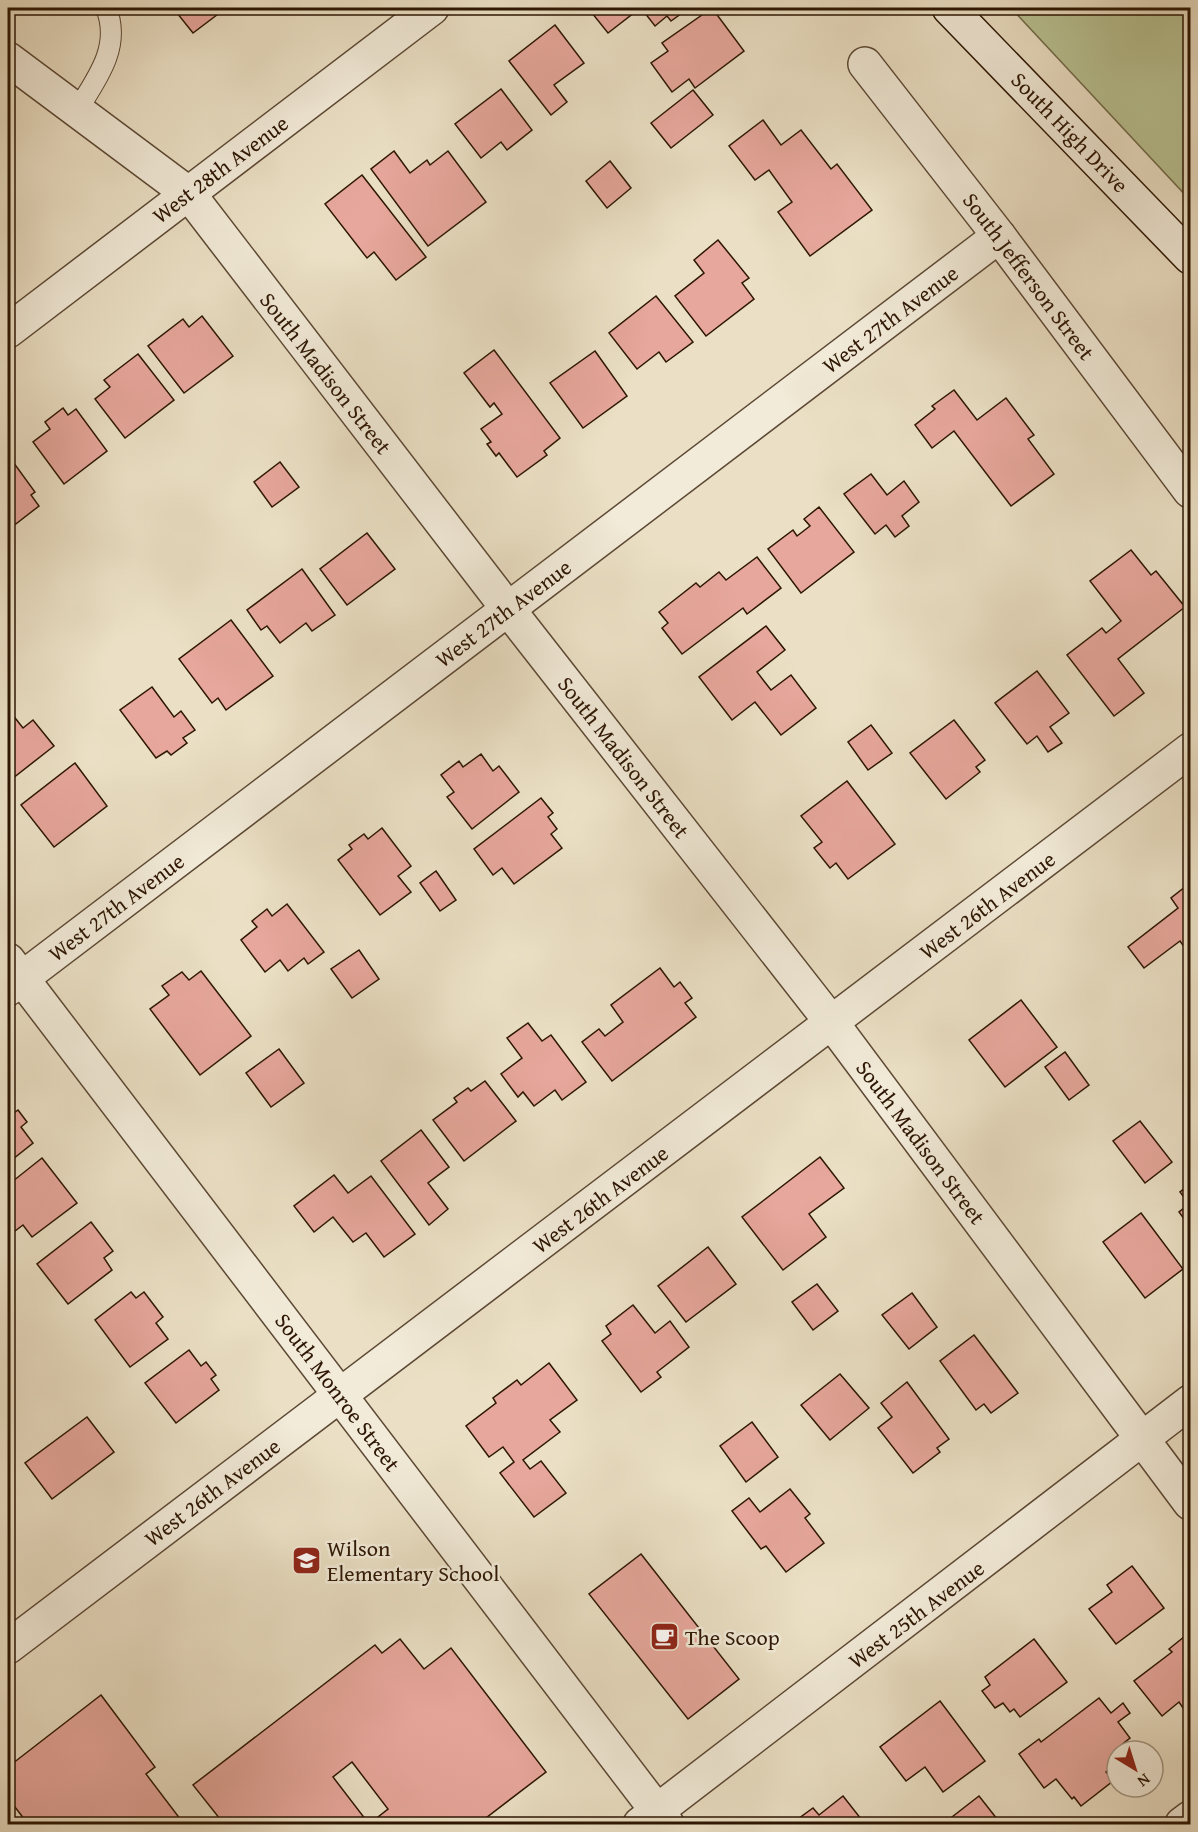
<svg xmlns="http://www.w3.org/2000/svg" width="1198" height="1832" font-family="'Gentium Book Plus',serif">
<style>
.green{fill:#b9c293;stroke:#736c4b;stroke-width:1.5}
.building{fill:#e7a79c;stroke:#2d1603;stroke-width:1.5;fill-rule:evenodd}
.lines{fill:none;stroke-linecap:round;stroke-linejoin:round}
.service-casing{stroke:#5c4834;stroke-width:22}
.minor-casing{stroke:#5c4834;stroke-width:36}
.secondary-casing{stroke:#2d1603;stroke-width:36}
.service{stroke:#f2ebd9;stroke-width:20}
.minor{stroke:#f2ebd9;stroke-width:33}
.secondary{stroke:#f2ebd9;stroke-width:33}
.labels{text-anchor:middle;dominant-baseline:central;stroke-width:5;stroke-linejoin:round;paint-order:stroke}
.street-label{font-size:22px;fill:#2d1603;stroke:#f2ebd9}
.poi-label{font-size:22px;fill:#2d1603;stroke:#f2ebd9;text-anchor:start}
</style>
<rect width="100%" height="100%" fill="#ebe0c5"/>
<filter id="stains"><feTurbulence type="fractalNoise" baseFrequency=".00333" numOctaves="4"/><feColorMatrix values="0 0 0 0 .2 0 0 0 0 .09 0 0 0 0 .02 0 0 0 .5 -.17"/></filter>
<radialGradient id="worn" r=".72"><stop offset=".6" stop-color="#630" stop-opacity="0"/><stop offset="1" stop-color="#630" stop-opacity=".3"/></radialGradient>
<!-- green -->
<polygon class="green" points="1011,8 1190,8 1190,200"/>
<!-- building -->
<g class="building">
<polygon points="173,8 226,8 193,33"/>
<polygon points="588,8 632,8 635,12 608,33"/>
<polygon points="641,8 689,8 671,21 667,16 655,26"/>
<polygon points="712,8 744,51 695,88 689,79 672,92 651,63 668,51 662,43"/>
<polygon points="555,25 584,63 554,85 567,102 551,115 509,61"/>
<polygon points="501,89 532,130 507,150 501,142 481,158 455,124"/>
<polygon points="693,90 713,115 671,148 651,123"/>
<polygon points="763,120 781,145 801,130 831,169 837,164 872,210 810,256 778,212 792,202 769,170 755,180 729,146"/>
<polygon points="394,151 410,173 427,160 430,165 448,151 486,202 428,246 371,169"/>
<polygon points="610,161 631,188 607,208 586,181"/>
<polygon points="362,175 426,257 396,280 374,252 367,258 325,204"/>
<polygon points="718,240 749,278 742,283 754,299 706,336 675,296 704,273 694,260"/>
<polygon points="656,296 693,342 666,362 659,352 637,369 609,333"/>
<polygon points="202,316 233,356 184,393 148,346 183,319 189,327"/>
<polygon points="494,350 560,438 544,451 547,455 517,477 499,453 496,456 487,444 491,442 481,429 502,414 494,403 490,407 464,373"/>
<polygon points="595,351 627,396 583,428 550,383"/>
<polygon points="138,354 174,400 125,438 95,399 110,387 104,380"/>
<polygon points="954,390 977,420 1006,398 1034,435 1028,439 1054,474 1011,506 954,431 932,448 915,425 935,409 932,406"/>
<polygon points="63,408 68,415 76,409 107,451 64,484 33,442 50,429 45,422"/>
<polygon points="8,455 35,492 31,495 39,506 8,530"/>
<polygon points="280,462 299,487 272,507 254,482"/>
<polygon points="871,474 887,495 904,481 919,502 902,516 909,526 895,537 886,525 875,534 844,494"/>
<polygon points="819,507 854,552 801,593 768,549 793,530 797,536 810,526 804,519"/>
<polygon points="367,533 395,569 347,605 320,569"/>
<polygon points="1131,550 1151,575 1156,571 1185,607 1118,659 1144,693 1114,716 1067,655 1102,628 1106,633 1121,621 1090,581"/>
<polygon points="757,557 781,588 747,614 743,608 682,654 662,628 668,623 659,612 696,583 700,587 719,572 726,580"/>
<polygon points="302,569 335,615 312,631 306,623 280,643 267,626 261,630 247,610"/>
<polygon points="231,620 273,676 226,710 218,698 212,703 179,659"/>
<polygon points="766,626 785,650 757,672 771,690 791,675 816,708 781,735 755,702 732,720 699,677"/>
<polygon points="1037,671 1069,713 1050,727 1062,743 1048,752 1037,736 1027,744 995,703"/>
<polygon points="152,687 174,717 181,711 195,730 183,738 187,743 171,755 167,751 156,758 120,710"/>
<polygon points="8,709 23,728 33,720 54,746 8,782"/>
<polygon points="954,720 985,760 976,767 980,772 946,799 910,753"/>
<polygon points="871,725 892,753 868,770 848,742"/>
<polygon points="481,754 493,771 499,766 519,792 472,829 447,797 454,792 441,775 459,761 463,767"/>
<polygon points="75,763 107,806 54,847 21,805"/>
<polygon points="847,781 895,844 848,879 836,863 830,868 814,848 822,842 801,816"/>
<polygon points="541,798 553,813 548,817 557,829 551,834 562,848 514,884 502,868 493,875 474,849"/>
<polygon points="382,828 411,866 398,876 411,892 380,915 338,860 352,849 349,845 364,834 368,839"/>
<polygon points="436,871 456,900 440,911 420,883"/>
<polygon points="1190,883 1190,955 1180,941 1144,968 1128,947 1178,908 1171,898"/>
<polygon points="287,904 324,952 308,964 304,958 288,971 280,960 265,972 241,940 257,927 252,921 267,909 272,916"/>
<polygon points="359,950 379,979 352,998 331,969"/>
<polygon points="660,968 674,987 680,982 692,998 685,1003 696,1017 612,1081 582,1042 599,1029 605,1036 623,1022 611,1005"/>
<polygon points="201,971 251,1036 200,1075 150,1009 169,995 162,986 182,972 189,980"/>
<polygon points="1021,1000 1057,1047 1005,1087 969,1040"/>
<polygon points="528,1023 542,1041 551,1035 586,1082 562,1100 555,1090 534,1106 523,1092 518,1097 501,1074 522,1058 507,1038"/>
<polygon points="279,1049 304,1083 271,1107 246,1073"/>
<polygon points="1065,1052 1089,1085 1069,1100 1045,1067"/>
<polygon points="485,1081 516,1121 464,1161 433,1120 457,1102 454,1098 468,1088 471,1091"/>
<polygon points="18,1110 27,1122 21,1127 33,1143 8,1163 8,1111 11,1115"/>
<polygon points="1140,1121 1172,1162 1145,1183 1113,1141"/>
<polygon points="421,1130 449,1167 428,1183 448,1209 429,1225 381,1161"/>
<polygon points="820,1157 844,1188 809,1214 826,1237 783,1270 742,1217"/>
<polygon points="42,1158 77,1203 32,1237 23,1225 11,1234 8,1229 8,1185"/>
<polygon points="334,1175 348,1193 371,1176 415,1234 384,1257 366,1233 353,1242 333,1217 314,1232 294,1206"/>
<polygon points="1190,1184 1190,1227 1179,1212 1189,1204 1180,1192"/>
<polygon points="1141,1213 1183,1269 1145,1298 1103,1242"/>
<polygon points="91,1222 113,1251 104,1258 112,1270 68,1304 37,1264"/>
<polygon points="708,1247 736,1284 686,1322 658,1286"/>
<polygon points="817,1284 838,1311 813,1330 792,1302"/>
<polygon points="131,1292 136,1298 144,1292 163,1317 156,1323 168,1339 130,1367 95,1320"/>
<polygon points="912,1293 937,1327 909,1349 882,1315"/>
<polygon points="633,1305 655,1333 670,1321 689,1347 657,1372 661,1377 641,1392 602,1341 611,1334 606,1326"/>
<polygon points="974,1335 1018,1393 991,1413 984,1404 976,1410 940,1361"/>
<polygon points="189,1350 201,1366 206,1362 216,1375 211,1379 219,1390 176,1423 145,1383"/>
<polygon points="549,1363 577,1400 550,1420 560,1432 523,1460 530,1469 541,1461 566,1493 534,1517 500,1473 514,1462 503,1447 489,1457 466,1426 496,1403 493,1398 517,1380 521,1385"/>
<polygon points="840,1374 869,1408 830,1440 801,1405"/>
<polygon points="907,1382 949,1439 937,1448 940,1452 913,1473 878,1428 892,1417 881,1403"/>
<polygon points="87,1417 114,1452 52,1499 25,1463"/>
<polygon points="752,1422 778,1457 746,1482 720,1446"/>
<polygon points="790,1489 810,1514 805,1518 824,1543 786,1572 766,1546 761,1549 732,1511 749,1498 760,1512"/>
<polygon points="641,1554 739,1679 688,1719 589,1594"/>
<polygon points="1132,1566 1164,1608 1116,1644 1089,1609 1112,1592 1107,1585"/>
<polygon points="1190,1632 1190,1702 1183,1708 1179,1702 1162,1716 1134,1681 1172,1652 1169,1649"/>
<path d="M 400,1639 L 424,1669 L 451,1648 L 546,1772 L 478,1824 L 400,1824 L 398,1822 L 394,1824 L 224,1824 L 193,1785 L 375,1645 L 382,1653 ZM 352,1762 L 388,1809 L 369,1824 L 333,1777 Z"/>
<polygon points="1034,1639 1067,1682 1020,1717 1014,1709 1010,1712 1003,1703 995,1708 982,1691 990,1685 985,1677"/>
<polygon points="101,1695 155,1767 146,1774 184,1824 28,1824 8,1798 8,1767"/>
<polygon points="1099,1698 1111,1713 1123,1703 1130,1713 1118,1722 1130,1738 1115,1750 1117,1753 1117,1764 1106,1772 1113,1781 1081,1806 1074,1797 1072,1799 1056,1779 1044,1788 1019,1754 1039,1739 1041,1742"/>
<polygon points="940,1701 985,1761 943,1792 925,1767 906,1781 880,1747"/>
<polygon points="843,1796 865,1824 791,1824 813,1808 819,1815"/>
<polygon points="979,1796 1001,1824 943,1824"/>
</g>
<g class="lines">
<defs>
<path id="service" d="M 76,112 C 96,80 122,47 106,8"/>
<g id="minor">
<polyline points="8,59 189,194 508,609 832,1023 1190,1503"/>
<polyline points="865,64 999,236 1190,491"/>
<polyline points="8,331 432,8"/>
<polyline points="8,960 667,1824"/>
<polyline points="8,989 999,236"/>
<polyline points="8,1647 1190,750"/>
<polyline points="640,1824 1190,1402"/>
<polyline points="1182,1824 1190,1818"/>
</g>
<polyline id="secondary" points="949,8 1190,257"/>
</defs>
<!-- service casing -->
<use href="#service" class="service-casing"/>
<!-- minor casing -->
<use href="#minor" class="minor-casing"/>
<!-- secondary casing -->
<use href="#secondary" class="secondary-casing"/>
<!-- service -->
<use href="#service" class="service"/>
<!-- minor -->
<use href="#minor" class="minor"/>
<!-- secondary -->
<use href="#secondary" class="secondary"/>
</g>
<!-- icons -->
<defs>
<symbol id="school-square" viewBox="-11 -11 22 22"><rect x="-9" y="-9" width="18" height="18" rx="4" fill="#8f2418" stroke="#f2ebd9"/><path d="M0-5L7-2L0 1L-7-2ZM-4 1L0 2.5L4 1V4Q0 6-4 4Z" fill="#fff"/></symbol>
<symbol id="cafe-square" viewBox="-11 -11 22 22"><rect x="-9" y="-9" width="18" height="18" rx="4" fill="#8f2418" stroke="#f2ebd9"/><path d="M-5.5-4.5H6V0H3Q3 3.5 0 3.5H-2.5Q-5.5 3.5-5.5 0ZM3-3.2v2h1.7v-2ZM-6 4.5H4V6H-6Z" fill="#fff"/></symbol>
</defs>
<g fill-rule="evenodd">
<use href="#school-square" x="290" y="1544" width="33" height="33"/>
<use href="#cafe-square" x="648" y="1620" width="33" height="33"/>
</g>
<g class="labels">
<!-- street labels -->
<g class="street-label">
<text transform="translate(1070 132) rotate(46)">South High Drive</text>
<text transform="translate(220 169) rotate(-37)">West 28th Avenue</text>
<text transform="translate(1029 276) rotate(53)">South Jefferson Street</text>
<text transform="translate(890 319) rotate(-37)">West 27th Avenue</text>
<text transform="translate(326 373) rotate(52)">South Madison Street</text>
<text transform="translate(503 613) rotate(-37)">West 27th Avenue</text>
<text transform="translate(624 757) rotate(52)">South Madison Street</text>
<text transform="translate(987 905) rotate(-37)">West 26th Avenue</text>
<text transform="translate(116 907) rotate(-37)">West 27th Avenue</text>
<text transform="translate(921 1142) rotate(53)">South Madison Street</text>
<text transform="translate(600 1199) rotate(-37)">West 26th Avenue</text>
<text transform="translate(338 1392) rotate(53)">South Monroe Street</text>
<text transform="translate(212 1492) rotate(-37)">West 26th Avenue</text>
<text transform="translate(916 1614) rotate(-37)">West 25th Avenue</text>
</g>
<!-- poi labels -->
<g class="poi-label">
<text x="327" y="1548">Wilson<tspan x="327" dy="25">Elementary School</tspan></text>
<text x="685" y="1637">The Scoop</text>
</g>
</g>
<!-- margin -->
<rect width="1198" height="1832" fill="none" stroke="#ebe0c5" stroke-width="30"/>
<rect x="9" y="9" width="1180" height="1814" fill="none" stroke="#2d1603" stroke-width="3"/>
<rect x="15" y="15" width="1168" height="1802" fill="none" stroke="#2d1603" stroke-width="1.5"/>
<!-- north arrow -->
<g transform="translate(1135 1769) rotate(142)"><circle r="28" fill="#f2ebd9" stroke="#a39683" stroke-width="1.5"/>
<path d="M0-4.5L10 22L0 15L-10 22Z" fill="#8f2418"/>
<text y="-9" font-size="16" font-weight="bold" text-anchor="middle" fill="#2d1603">N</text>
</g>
<rect width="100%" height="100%" filter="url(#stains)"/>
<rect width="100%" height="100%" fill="url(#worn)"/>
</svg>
